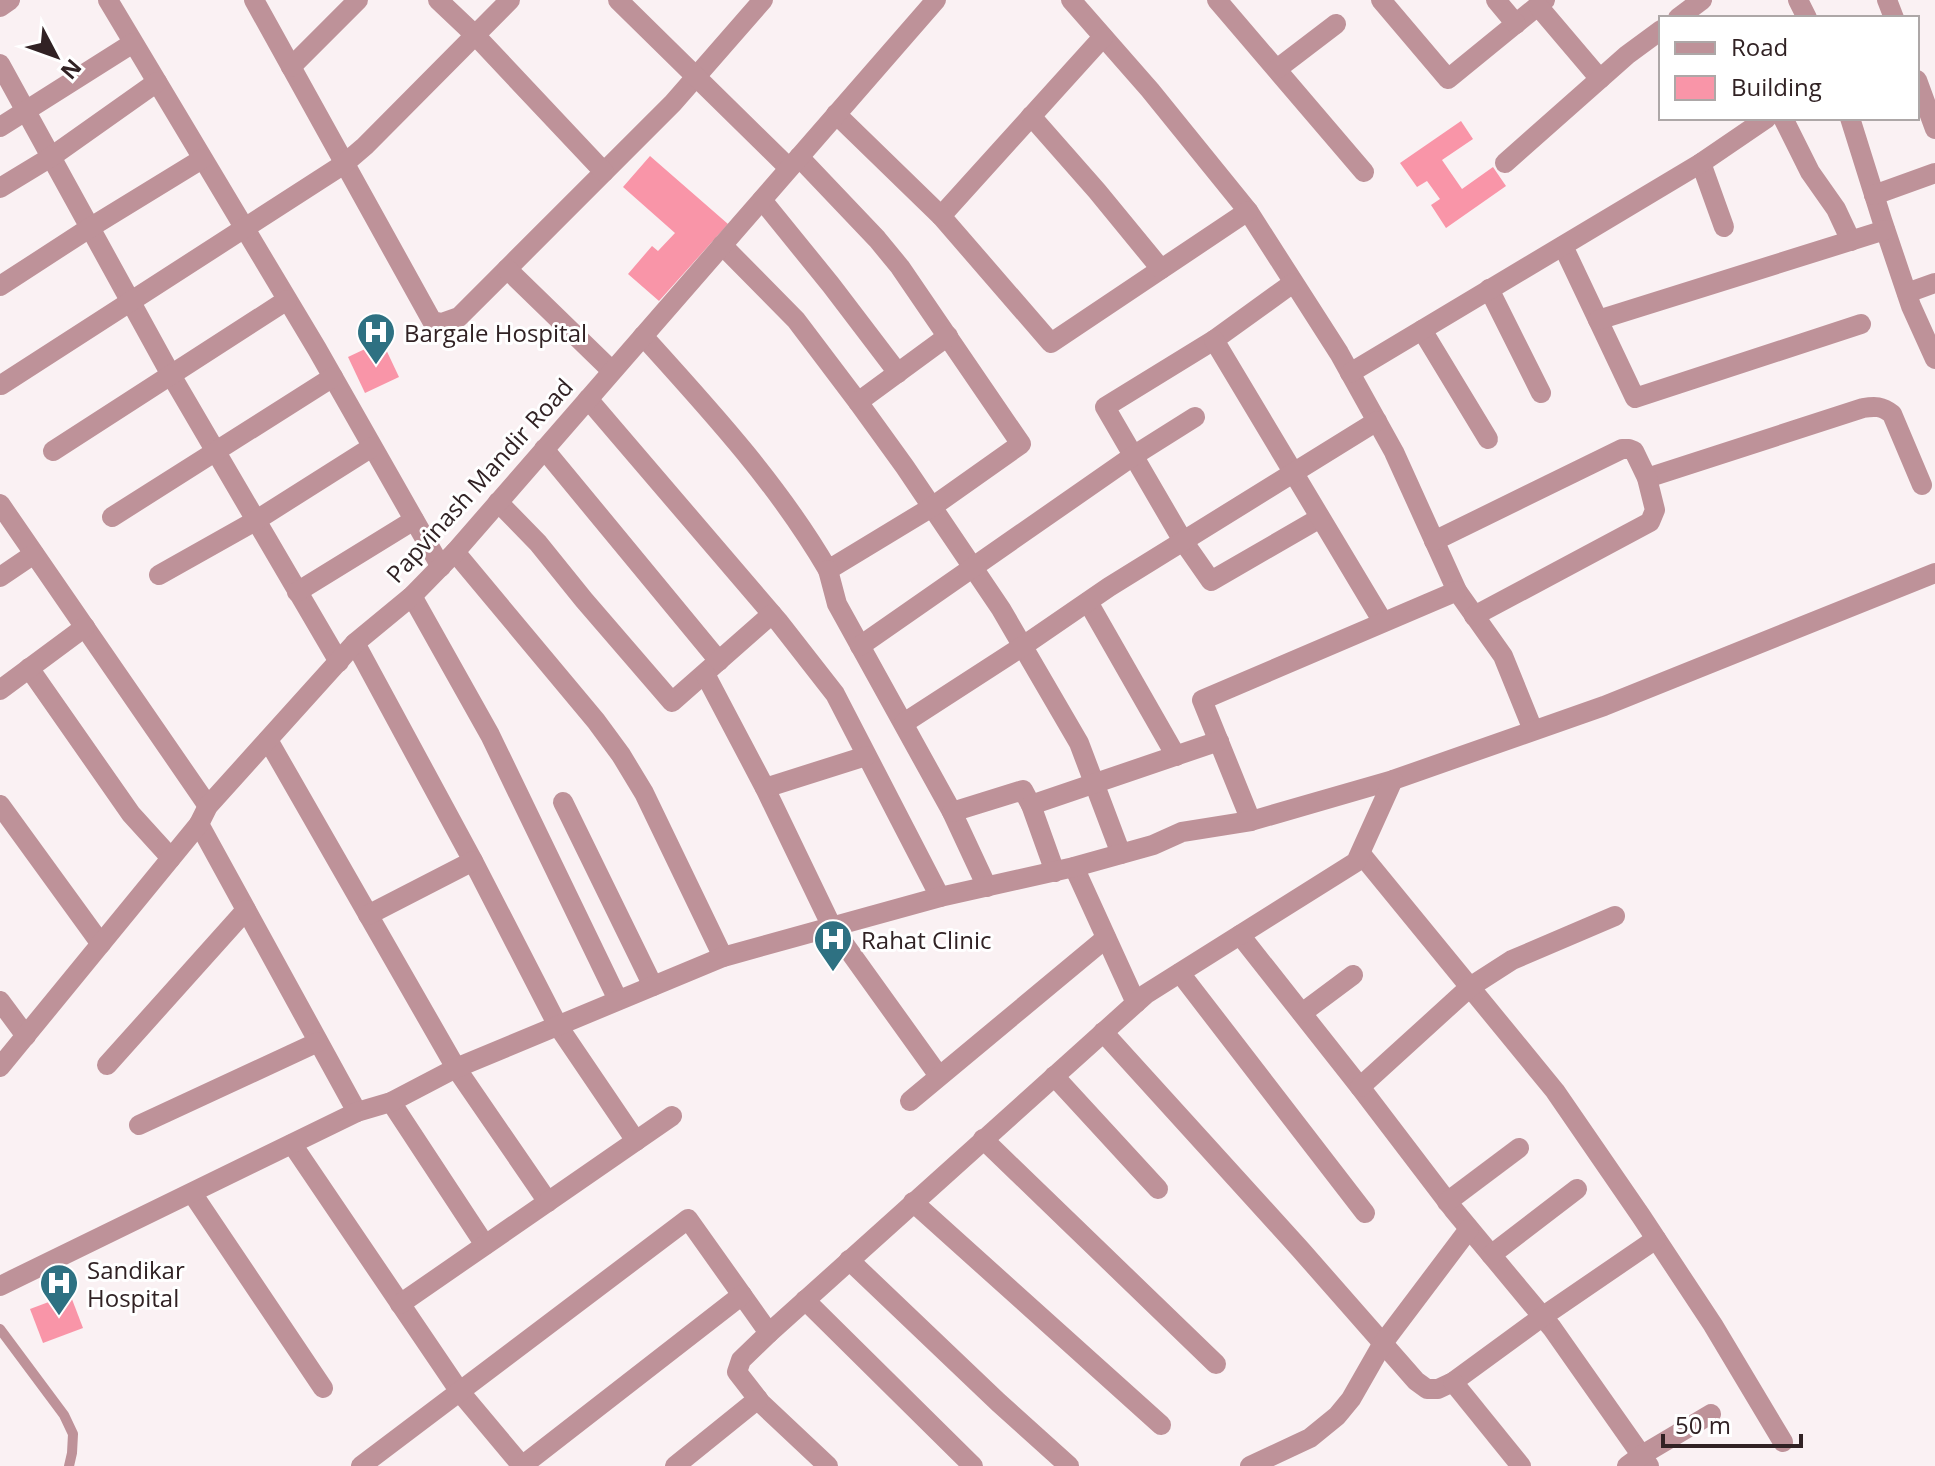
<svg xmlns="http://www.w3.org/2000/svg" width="1935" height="1466" font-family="'Open Sans',sans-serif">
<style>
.building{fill:#f995a8}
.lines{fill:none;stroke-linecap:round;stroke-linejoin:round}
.service{stroke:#be9299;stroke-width:10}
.minor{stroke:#be9299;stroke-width:20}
.tertiary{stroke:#be9299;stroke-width:20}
.labels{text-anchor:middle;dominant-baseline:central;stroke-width:6;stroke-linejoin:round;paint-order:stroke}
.poi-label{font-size:24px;fill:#312224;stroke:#fff;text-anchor:start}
.street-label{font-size:24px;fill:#312224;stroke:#fff}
</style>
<rect width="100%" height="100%" fill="#faf1f3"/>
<!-- building -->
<g class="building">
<polygon points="1461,121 1473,139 1442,160 1462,189 1493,167 1506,186 1446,228 1431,205 1440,199 1427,181 1417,187 1400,163"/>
<polygon points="650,156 728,224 659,301 628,274 652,246 658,251 675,233 623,187"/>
<polygon points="382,341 399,377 365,393 348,357"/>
<polygon points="70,1294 83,1328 43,1343 30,1309"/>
</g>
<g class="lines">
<!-- service -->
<polyline class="service" points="0,1329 64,1415 73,1434 72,1453 69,1466"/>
<!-- minor -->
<g class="minor">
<polyline points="108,0 317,349 441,567"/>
<polyline points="254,0 432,321 442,323 459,317 673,103 763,0"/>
<polyline points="438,0 475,35 604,172"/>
<polyline points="618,0 789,168"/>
<polyline points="1071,0 1150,90 1248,211 1339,353 1394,452 1457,591 1503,656 1533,730"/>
<polyline points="1217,0 1364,172"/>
<polyline points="1381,0 1448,79 1545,0"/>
<polyline points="1496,0 1516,24"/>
<polyline points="1798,0 1807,18"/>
<polyline points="1887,0 1894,18"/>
<polyline points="1538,6 1600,79"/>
<polyline points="0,7 10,0"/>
<polyline points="1678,18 1702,0"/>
<polyline points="1103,37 941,216 1051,343 1248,211"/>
<polyline points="0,64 171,375 339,662"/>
<polyline points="291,67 358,0"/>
<polyline points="1277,69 1336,24"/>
<polyline points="1917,80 1935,129"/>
<polyline points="836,114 941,216"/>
<polyline points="1031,116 1097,191 1161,269"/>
<polyline points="1783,118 1810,172 1836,209 1851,241"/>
<polyline points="1850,118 1882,220 1911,306 1935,359"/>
<polyline points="0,127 133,43"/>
<polyline points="1505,163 1627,55 1661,30"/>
<polyline points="1701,163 1724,227"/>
<polyline points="0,188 51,157 157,82"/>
<polyline points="1874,195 1935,173"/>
<polyline points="762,200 831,285 898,373"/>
<polyline points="722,245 796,320 858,402 905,467 1001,609 1079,743 1121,854"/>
<polyline points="1563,246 1635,398 1861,324"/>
<polyline points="507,269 612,371"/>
<polyline points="1293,283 1214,340 1105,407 1183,541 1211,581 1320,518"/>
<polyline points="0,286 91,227 202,159"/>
<polyline points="1489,289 1541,393"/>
<polyline points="1907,293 1935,283"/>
<polyline points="1598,320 1885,230"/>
<polyline points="1422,330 1488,439"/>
<path d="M 643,336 C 710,410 778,484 828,570 L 932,507 L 1021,444 L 900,267 L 877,239 L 799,157"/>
<polyline points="1214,340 1383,622"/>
<polyline points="1350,373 1701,163 1767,118"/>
<polyline points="1,385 344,164 365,146 510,0"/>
<polyline points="588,399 778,621 835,694 940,897"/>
<polyline points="858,402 948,336"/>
<polyline points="544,449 719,661"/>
<polyline points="53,451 287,300"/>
<path d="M 1647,478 L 1863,408 C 1875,406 1882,406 1892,414 L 1922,485"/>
<polyline points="498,502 538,543 584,600 672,702 772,614"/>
<polyline points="0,504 208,806"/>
<polyline points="112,517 333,377"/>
<polyline points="1434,541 1622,449 1629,449 1634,451 1647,478 1655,510 1650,522 1474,616"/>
<polyline points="455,552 596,721 621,755 644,793 723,957"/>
<polyline points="828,570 837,604 952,812 987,887"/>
<polyline points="159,575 255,521 372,447"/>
<polyline points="0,577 34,554"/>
<polyline points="297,592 414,520"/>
<polyline points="412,596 490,735 618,1000"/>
<polyline points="1088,602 1176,756"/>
<polyline points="355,643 473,861 558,1026 636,1141"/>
<polyline points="860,646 1133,456 1195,417"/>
<polyline points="29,668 131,814 171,858"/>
<polyline points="705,674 765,788 832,927 939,1076"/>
<polyline points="0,690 85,627"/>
<polyline points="904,723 1023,646 1109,587 1377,421"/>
<polyline points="268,740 456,1068 548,1202"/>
<polyline points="765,788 866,756"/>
<polyline points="563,802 653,986"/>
<polyline points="0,805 101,944"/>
<polyline points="952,812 1023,790 1031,805"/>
<polyline points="1251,821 1202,700 1457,591"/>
<polyline points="199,824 357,1112"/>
<polyline points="1361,854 1555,1091 1641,1216 1713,1325 1783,1442"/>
<polyline points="1074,867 1136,1003"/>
<polyline points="1055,872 1031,805 1219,741"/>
<polyline points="368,915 473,861"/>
<polyline points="1240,935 1360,1087 1453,1209 1552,1328 1649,1466"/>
<polyline points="1180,973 1365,1213"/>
<polyline points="0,1001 26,1036"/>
<polyline points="1302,1013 1353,975"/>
<polyline points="1103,1032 1300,1249 1416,1381 1427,1389 1438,1389 1453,1382 1542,1317 1656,1239"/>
<polyline points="107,1065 246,910"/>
<polyline points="1054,1076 1158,1189"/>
<polyline points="1360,1087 1470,987 1512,960 1615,916"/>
<polyline points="910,1101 1106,938"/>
<polyline points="391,1102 485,1245"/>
<polyline points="139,1125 318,1042"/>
<polyline points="983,1139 1216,1364"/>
<polyline points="292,1144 460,1392 522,1466"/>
<polyline points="192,1193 323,1388"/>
<polyline points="913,1202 1161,1425"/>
<polyline points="1447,1202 1519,1148"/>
<polyline points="1491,1255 1577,1189"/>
<polyline points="849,1260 998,1402 1069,1466"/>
<polyline points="0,1286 357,1112 391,1102 456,1068 723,957 940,897 1074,867 1153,845 1182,832 1251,821 1393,780 1604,706 1935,573"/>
<polyline points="805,1300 973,1466"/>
<polyline points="400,1304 672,1116"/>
<polyline points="769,1333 741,1360 737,1372 761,1403 828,1466"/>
<polyline points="1453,1382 1521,1466"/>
<polyline points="361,1466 688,1219 769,1333 1146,994 1356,862 1393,780"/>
<polyline points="522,1466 742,1295"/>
<polyline points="675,1466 758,1399"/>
<polyline points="1250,1466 1310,1438 1337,1416 1351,1399 1383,1343 1469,1229"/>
<polyline points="1627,1466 1642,1455 1711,1414"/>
</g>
<!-- tertiary -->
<polyline class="tertiary" points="0,1067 199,824 208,806 355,643 412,596 455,552 936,0"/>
</g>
<!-- icons -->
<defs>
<symbol id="hospital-pin" viewBox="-11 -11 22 30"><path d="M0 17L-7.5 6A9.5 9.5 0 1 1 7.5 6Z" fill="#2e7182" stroke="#fff"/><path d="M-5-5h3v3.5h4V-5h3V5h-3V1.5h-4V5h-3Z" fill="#fff"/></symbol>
</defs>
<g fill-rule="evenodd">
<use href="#hospital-pin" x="354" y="310" width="44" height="60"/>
<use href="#hospital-pin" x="811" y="917" width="44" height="60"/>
<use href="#hospital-pin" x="37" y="1261" width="44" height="60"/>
</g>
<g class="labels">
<!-- poi labels -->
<g class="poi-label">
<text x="404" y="332">Bargale Hospital</text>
<text x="861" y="939">Rahat Clinic</text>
<text x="87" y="1269">Sandikar<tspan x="87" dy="28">Hospital</tspan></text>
</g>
<!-- street labels -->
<g class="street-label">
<text transform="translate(479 480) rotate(-48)">Papvinash Mandir Road</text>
</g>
</g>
<!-- legend -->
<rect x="1659" y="16" width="260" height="104" fill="#ffffff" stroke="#ada7a7" stroke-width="2"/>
<rect x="1675" y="42" width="40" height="12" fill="#be9299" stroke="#ada7a7" stroke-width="2"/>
<text x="1731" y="56" font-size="24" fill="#312224">Road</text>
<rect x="1675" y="76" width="40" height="24" fill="#f995a8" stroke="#ada7a7" stroke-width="2"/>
<text x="1731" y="96" font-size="24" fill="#312224">Building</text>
<!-- north arrow -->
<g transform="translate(56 56) rotate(131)" stroke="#ffffff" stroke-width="6" paint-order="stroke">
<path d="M0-6L14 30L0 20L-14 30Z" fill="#312224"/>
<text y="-12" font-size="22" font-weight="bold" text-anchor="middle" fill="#312224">N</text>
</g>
<!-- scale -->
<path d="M1663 1434v12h138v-12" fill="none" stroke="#312224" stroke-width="4"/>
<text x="1675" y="1434" font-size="24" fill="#312224" stroke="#ffffff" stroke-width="6" paint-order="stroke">50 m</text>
</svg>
